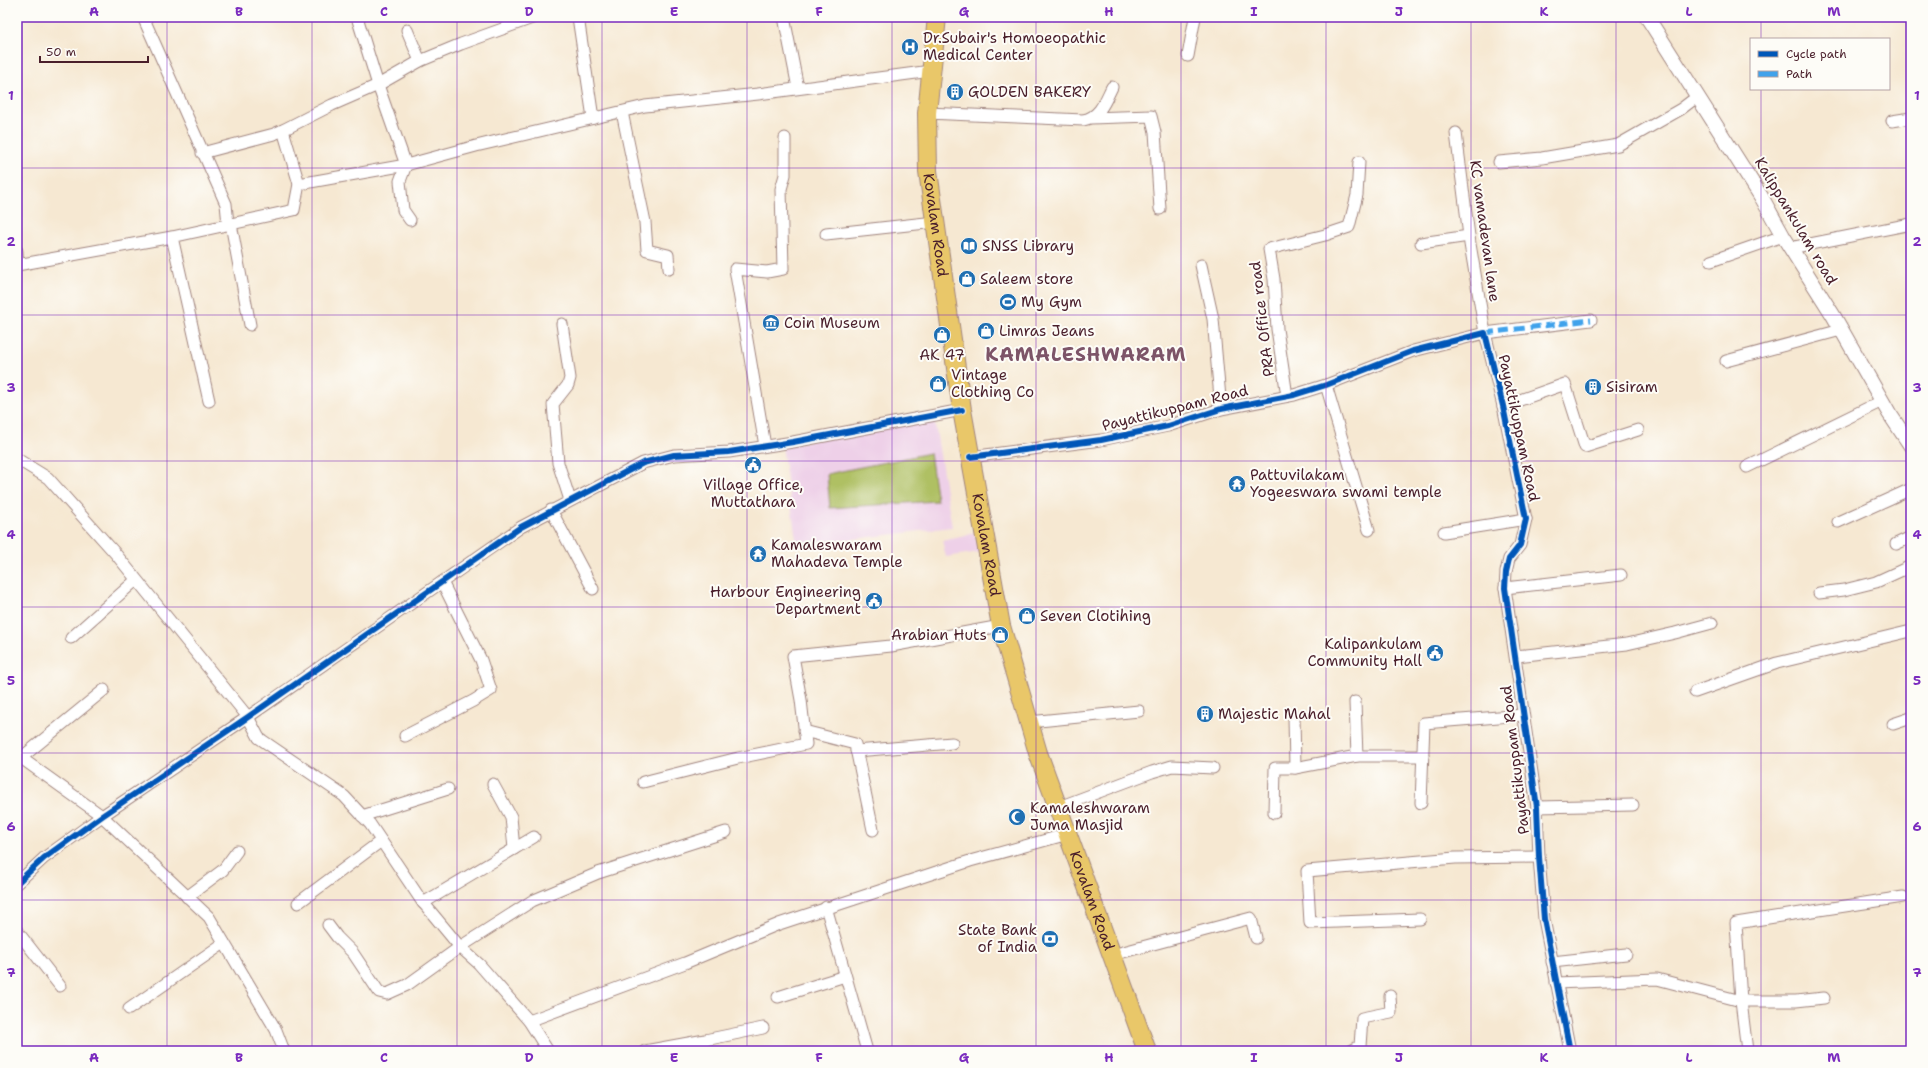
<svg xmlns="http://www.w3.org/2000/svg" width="1928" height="1068" font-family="'Shantell Sans',sans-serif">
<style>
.built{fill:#eed0e8}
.green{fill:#afc063;stroke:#7c7047}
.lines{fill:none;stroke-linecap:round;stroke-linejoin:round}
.minor-casing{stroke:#a0847e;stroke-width:13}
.tertiary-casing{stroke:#a0847e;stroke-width:16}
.primary-casing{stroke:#a0847e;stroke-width:20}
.minor{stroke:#fff;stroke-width:11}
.tertiary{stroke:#fff;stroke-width:14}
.primary{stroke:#e9c769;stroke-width:18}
.quiet{stroke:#40a2eb;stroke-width:5;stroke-dasharray:10 5;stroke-linecap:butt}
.cycleway-casing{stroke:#fdfcf7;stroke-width:8}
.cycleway{stroke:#0057b8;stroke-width:6}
.grid{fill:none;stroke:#7b2cbf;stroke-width:1;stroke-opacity:0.55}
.labels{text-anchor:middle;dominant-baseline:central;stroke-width:4;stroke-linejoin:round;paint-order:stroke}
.poi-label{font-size:15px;fill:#4a1f2b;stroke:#fdfcf7;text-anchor:start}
.street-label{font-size:15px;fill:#4a1f2b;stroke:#fdfcf7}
.district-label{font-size:19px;font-weight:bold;letter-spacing:1px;fill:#7d5468;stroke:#fdfcf7}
.neatline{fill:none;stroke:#7b2cbf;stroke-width:1.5}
.grid-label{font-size:13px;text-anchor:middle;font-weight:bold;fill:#7b2cbf}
</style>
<rect width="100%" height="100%" fill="#fdfcf7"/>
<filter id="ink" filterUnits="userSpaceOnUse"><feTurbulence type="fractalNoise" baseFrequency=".025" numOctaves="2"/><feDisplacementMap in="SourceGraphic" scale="8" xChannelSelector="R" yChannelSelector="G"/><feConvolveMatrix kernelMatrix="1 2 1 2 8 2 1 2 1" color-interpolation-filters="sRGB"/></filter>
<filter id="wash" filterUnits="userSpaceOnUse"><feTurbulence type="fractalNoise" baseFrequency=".012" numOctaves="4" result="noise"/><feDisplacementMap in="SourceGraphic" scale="16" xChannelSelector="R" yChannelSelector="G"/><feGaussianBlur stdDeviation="0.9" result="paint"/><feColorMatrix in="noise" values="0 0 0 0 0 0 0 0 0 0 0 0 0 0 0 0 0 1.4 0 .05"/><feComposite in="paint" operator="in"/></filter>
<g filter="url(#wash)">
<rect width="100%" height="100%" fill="#f6e8d2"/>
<!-- built -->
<g class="built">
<polygon points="934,418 952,527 797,546 782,446"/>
<polygon points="975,533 979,552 946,557 942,540"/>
</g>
<!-- green -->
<polygon class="green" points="930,453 937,501 830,508 827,474"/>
</g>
<g filter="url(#ink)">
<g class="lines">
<defs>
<g id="minor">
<polyline points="143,17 226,204 228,224"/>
<polyline points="357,17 378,85 406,165 400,181 403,210 410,220"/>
<polyline points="578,17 593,118"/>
<polyline points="784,17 798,88"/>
<polyline points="407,30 420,61"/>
<polyline points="1188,56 1195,17"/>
<polyline points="622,112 645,222 647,250 668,255 669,269"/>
<path d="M 927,113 L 1083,120 C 1100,117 1105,101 1112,87"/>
<polyline points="1091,118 1151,116 1155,132 1160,209"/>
<polyline points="1892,121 1911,118"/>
<polyline points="1456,133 1470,244 1485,333 1591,320"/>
<polyline points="202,153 274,134 283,130"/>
<polyline points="1499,162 1542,158 1618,145 1681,109 1698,96"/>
<polyline points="299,184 406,165 476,146 645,106 758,94 931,71"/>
<polyline points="231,224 250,325"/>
<polyline points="826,234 935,222"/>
<polyline points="172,237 209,401"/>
<polyline points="1421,243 1469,236"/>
<polyline points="1790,248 1911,224"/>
<polyline points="17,251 18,264"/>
<polyline points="1711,261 1783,236"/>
<polyline points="17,265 172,237 294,210 299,184 283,130 332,105 378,85 420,61 461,44 535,17"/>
<polyline points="1201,265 1213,319 1221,409"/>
<polyline points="562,324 570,378 568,385 553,404 558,463 570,500"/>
<polyline points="1726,361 1841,330"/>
<polyline points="1326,385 1369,530"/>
<polyline points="1287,396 1277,329 1274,279 1269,249 1325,235 1349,227 1357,195 1359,162"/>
<polyline points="1503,406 1565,384 1585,447 1638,430"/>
<polyline points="765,446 735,269 767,272 783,269 781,189 785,175 785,138"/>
<polyline points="970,457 1101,440 1168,426 1221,409 1294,395 1326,385 1413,351 1485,333 1503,406 1526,519 1520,545 1509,559 1506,572 1505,588 1537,807 1539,857 1544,919 1570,1051"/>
<polyline points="17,459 48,478 115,553 248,717 259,738 344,796 370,824 421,900 460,947 479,964 529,1021 548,1051"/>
<polyline points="1747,467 1882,401"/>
<polyline points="551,510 593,589"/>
<polyline points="1838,522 1911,489"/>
<polyline points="1444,532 1526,519"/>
<polyline points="1896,544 1911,537"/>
<polyline points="1505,588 1621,575"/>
<polyline points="1819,593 1844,590 1876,582 1911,566"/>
<polyline points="71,638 136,580"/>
<polyline points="1516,656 1627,644 1675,633 1712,623"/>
<polyline points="1695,692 1777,663 1911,631"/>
<polyline points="1355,702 1357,756"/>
<polyline points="1294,716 1295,768"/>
<polyline points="1029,722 1139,711"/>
<polyline points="1893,724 1911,718"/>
<polyline points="804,731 855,744 873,830"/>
<polyline points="405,736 473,701 491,690 481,660 442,582"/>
<polyline points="856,751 952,743"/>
<polyline points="17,755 102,816 209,917 276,1030 284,1051"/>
<polyline points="21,758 104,690"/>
<polyline points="643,782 738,758 806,744 801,700 793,656 891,646 1001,626"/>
<polyline points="493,784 511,817 514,849"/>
<polyline points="1421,803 1424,723 1523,715"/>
<polyline points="1059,807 1152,772 1172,766 1213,768"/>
<polyline points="1537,807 1633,805"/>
<polyline points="1274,813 1275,768 1295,768 1357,756 1423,756"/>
<polyline points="362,816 448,789"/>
<polyline points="17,883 44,858 102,816 248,717 521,527 643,463 674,455 729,452 793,442 962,410"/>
<polyline points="187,897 223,870 237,851"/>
<polyline points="298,903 381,841"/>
<polyline points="423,903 534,837"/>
<polyline points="826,907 867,1051"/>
<polyline points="1420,919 1310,923 1307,871 1455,858 1539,857"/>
<polyline points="328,925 337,937 353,953 379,992 387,994 407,985 460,947 532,901 598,873 726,832"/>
<polyline points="17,931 60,986"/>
<polyline points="1112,955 1251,918 1256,938"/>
<polyline points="1552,962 1626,954"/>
<polyline points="1556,983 1657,979 1741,1001 1796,1001 1824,998"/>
<polyline points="778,997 845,976"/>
<polyline points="129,1009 224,943"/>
<polyline points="529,1021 685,963 779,924 970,861 1068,834"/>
<polyline points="645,1051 705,1040 763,1028"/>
<polyline points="1351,1051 1360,1046 1362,1018 1391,1012 1390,996"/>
<polyline points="1747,1051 1741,1001 1736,923 1903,897"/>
</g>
<polyline id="tertiary" points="1647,17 1762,198 1783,236 1833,315 1889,413 1911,446"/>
<g id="primary">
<path id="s1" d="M 937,17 L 927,113 L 928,171 L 962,410 L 1001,626 L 1038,753 L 1147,1051"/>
</g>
</defs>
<!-- minor casing -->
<use href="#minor" class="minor-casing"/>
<!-- tertiary casing -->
<use href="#tertiary" class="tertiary-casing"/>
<!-- primary casing -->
<use href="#primary" class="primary-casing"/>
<!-- minor -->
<use href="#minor" class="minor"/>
<!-- tertiary -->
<use href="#tertiary" class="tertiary"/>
<!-- primary -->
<use href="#primary" class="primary"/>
<!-- quiet -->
<polyline class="quiet" points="1485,333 1591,320"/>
<defs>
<g id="cycleway">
<polyline points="970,457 1101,440 1168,426 1221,409 1294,395 1326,385 1413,351 1485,333 1503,406 1526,519 1520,545 1509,559 1506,572 1505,588 1537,807 1539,857 1544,919 1570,1051"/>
<polyline points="17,883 44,858 102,816 248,717 521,527 643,463 674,455 729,452 793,442 962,410"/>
</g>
</defs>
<!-- cycleway casing -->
<use href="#cycleway" class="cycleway-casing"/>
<!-- cycleway -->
<use href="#cycleway" class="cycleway"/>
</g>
</g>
<!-- grid -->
<path class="grid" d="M 167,17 L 167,1051M 312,17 L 312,1051M 457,17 L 457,1051M 602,17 L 602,1051M 747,17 L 747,1051M 892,17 L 892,1051M 1036,17 L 1036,1051M 1181,17 L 1181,1051M 1326,17 L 1326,1051M 1471,17 L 1471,1051M 1616,17 L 1616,1051M 1761,17 L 1761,39M 1761,89 L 1761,1051M 17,168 L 1911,168M 17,315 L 1911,315M 17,461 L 1911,461M 17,607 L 1911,607M 17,753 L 1911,753M 17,900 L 1911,900"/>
<!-- icons -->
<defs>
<symbol id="hospital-disc" viewBox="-11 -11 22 22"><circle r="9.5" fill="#1f6fb2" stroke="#fdfcf7"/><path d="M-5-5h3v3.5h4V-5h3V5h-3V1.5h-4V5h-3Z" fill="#fff"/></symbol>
<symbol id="building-disc" viewBox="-11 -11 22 22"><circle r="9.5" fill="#1f6fb2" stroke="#fdfcf7"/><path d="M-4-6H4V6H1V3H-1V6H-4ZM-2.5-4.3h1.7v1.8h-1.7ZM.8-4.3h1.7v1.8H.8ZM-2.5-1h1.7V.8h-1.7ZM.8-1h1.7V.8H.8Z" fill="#fff"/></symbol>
<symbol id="library-disc" viewBox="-11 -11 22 22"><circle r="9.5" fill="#1f6fb2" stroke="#fdfcf7"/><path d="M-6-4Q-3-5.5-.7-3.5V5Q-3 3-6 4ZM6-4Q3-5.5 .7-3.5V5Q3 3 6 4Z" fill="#fff"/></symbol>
<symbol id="shop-disc" viewBox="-11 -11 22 22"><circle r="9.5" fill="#1f6fb2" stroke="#fdfcf7"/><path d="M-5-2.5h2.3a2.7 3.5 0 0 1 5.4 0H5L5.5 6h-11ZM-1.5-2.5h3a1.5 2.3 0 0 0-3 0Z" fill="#fff"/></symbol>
<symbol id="stadium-disc" viewBox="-11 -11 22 22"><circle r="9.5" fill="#1f6fb2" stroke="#fdfcf7"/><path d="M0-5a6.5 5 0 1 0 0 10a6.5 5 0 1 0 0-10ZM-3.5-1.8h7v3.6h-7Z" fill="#fff"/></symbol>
<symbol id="museum-disc" viewBox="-11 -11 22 22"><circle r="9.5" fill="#1f6fb2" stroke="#fdfcf7"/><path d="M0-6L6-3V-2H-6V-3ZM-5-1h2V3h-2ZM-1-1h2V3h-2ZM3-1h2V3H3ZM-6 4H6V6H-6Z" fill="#fff"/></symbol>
<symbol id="civic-disc" viewBox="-11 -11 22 22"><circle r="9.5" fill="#1f6fb2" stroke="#fdfcf7"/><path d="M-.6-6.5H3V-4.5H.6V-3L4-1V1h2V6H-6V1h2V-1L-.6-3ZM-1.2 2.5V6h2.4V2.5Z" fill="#fff"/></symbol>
<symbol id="temple-disc" viewBox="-11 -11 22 22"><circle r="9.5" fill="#1f6fb2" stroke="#fdfcf7"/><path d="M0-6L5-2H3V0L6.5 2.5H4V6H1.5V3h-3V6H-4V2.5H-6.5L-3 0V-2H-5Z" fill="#fff"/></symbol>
<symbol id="mosque-disc" viewBox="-11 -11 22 22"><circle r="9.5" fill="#1f6fb2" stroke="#fdfcf7"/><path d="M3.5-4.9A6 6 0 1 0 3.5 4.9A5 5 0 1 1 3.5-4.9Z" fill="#fff"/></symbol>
<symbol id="bank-disc" viewBox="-11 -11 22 22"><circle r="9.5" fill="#1f6fb2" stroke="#fdfcf7"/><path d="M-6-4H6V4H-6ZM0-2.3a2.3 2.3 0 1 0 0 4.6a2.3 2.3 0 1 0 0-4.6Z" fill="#fff"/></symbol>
</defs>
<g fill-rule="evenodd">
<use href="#hospital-disc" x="900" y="37" width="20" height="20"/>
<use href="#building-disc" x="945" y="82" width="20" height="20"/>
<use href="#library-disc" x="959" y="236" width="20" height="20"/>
<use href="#shop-disc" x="957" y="269" width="20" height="20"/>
<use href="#stadium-disc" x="998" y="292" width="20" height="20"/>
<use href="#museum-disc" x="761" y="313" width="20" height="20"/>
<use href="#shop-disc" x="976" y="321" width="20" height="20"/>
<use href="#shop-disc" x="932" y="325" width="20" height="20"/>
<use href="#shop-disc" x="928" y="374" width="20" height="20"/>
<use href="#building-disc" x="1583" y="377" width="20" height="20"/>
<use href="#civic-disc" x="743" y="455" width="20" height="20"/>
<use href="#temple-disc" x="1227" y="474" width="20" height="20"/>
<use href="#temple-disc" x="748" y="544" width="20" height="20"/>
<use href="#civic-disc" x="864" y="591" width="20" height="20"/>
<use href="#shop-disc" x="1017" y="606" width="20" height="20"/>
<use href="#shop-disc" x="990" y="625" width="20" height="20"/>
<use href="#civic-disc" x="1425" y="643" width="20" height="20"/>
<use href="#building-disc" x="1195" y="704" width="20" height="20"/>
<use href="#mosque-disc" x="1007" y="807" width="20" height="20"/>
<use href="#bank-disc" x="1040" y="929" width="20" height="20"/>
</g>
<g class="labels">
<!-- poi labels -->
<g class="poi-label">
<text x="923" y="38">Dr.Subair's Homoeopathic<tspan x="923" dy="17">Medical Center</tspan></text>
<text x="968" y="92">GOLDEN BAKERY</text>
<text x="982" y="246">SNSS Library</text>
<text x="980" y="279">Saleem store</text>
<text x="1021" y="302">My Gym</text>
<text x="784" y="323">Coin Museum</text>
<text x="999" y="331">Limras Jeans</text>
<text x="942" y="355" text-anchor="middle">AK 47</text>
<text x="951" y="375">Vintage<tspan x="951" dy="17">Clothing Co</tspan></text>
<text x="1606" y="387">Sisiram</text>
<text x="1250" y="475">Pattuvilakam<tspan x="1250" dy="17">Yogeeswara swami temple</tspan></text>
<text x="753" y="485" text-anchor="middle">Village Office,<tspan x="753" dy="17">Muttathara</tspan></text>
<text x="771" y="545">Kamaleswaram<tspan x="771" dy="17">Mahadeva Temple</tspan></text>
<text x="861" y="592" text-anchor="end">Harbour Engineering<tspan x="861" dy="17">Department</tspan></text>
<text x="1040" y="616">Seven Clotihing</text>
<text x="987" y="635" text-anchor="end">Arabian Huts</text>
<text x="1422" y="644" text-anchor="end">Kalipankulam<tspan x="1422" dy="17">Community Hall</tspan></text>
<text x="1218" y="714">Majestic Mahal</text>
<text x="1030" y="808">Kamaleshwaram<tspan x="1030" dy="17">Juma Masjid</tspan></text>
<text x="1037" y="930" text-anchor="end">State Bank<tspan x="1037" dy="17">of India</tspan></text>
</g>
<!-- street labels -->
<g class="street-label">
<text transform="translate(1796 221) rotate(59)">Kalippankulam road</text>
<text stroke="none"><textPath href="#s1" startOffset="209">Kovalam Road</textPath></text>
<text transform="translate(1485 231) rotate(82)">KC vamadevan lane</text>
<text transform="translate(1262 319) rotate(-97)">PRA Office road</text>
<text transform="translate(1175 408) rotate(-14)">Payattikuppam Road</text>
<text transform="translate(1519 428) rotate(78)">Payattikuppam Road</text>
<text stroke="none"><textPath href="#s1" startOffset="533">Kovalam Road</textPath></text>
<text transform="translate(1515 760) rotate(-97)">Payattikuppam Road</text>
<text stroke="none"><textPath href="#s1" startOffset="905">Kovalam Road</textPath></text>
</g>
<!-- district labels -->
<g class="district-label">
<text x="1086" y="354">KAMALESHWARAM</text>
</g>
</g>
<!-- margin -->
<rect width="1928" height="1068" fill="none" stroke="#fdfcf7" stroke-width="44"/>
<!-- legend -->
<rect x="1750" y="38" width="140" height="52" fill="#fdfcf7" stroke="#b5a4a5"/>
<rect x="1758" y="51" width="20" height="6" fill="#0057b8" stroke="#b5a4a5"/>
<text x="1786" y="58" font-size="12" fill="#4a1f2b">Cycle path</text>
<rect x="1758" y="71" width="20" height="6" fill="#40a2eb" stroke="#b5a4a5"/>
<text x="1786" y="78" font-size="12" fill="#4a1f2b">Path</text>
<!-- scale -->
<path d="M40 56v6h108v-6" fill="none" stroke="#4a1f2b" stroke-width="2"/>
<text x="46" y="56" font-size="12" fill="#4a1f2b" stroke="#fdfcf7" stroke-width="3" paint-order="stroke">50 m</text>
<rect x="22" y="22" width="1884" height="1024" class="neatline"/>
<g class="grid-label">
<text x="94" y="16">A</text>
<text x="239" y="16">B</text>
<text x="384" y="16">C</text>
<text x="529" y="16">D</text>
<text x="674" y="16">E</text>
<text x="819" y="16">F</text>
<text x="964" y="16">G</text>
<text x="1109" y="16">H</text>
<text x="1254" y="16">I</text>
<text x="1399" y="16">J</text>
<text x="1544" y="16">K</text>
<text x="1689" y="16">L</text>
<text x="1834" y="16">M</text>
<text x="11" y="100">1</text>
<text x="1917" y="100">1</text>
<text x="11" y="246">2</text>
<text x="1917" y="246">2</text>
<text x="11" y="392">3</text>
<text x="1917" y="392">3</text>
<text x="11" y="539">4</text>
<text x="1917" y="539">4</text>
<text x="11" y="685">5</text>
<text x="1917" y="685">5</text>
<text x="11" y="831">6</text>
<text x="1917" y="831">6</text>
<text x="11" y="977">7</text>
<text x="1917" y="977">7</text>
<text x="94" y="1062">A</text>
<text x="239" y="1062">B</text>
<text x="384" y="1062">C</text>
<text x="529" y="1062">D</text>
<text x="674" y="1062">E</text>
<text x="819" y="1062">F</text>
<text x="964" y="1062">G</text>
<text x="1109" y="1062">H</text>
<text x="1254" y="1062">I</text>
<text x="1399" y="1062">J</text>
<text x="1544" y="1062">K</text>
<text x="1689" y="1062">L</text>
<text x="1834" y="1062">M</text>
</g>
</svg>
